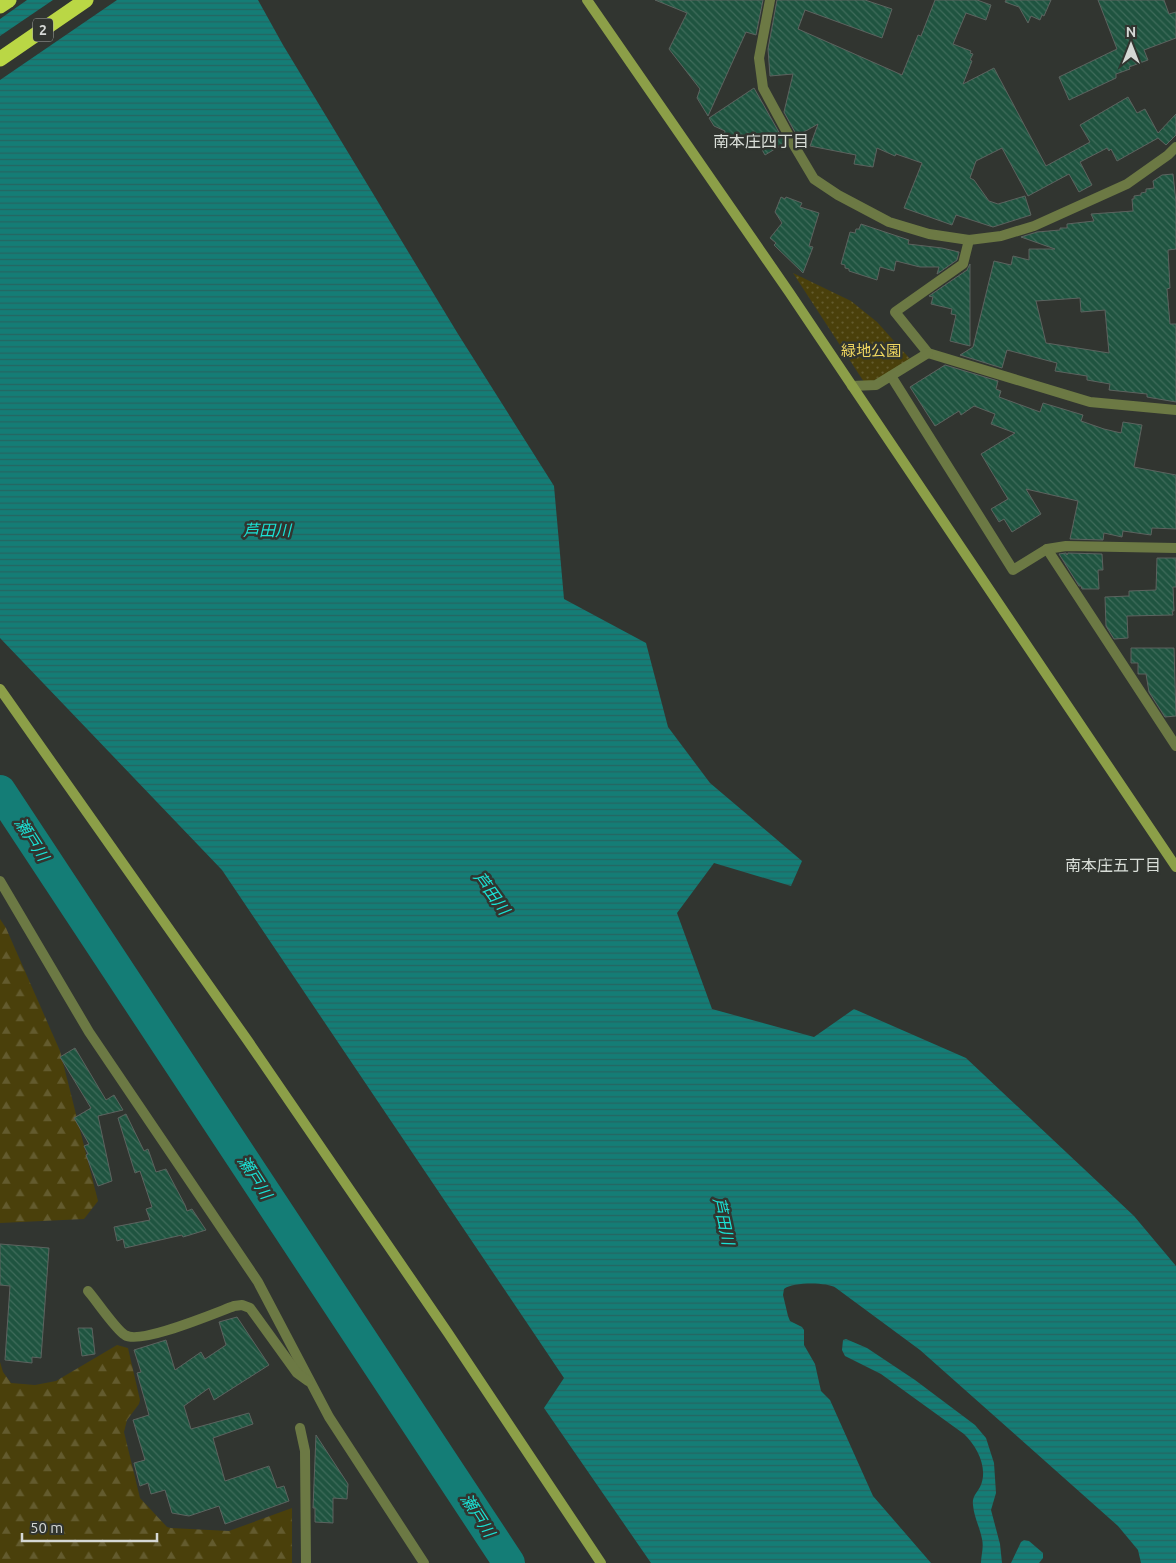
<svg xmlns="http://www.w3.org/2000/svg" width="1176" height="1563" font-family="Ubuntu,'Noto Sans JP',sans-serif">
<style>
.forest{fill:url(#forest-firs)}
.park{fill:url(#park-dots)}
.water{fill:url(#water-rules)}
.pier{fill:#313530}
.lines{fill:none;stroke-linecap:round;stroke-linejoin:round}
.river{stroke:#147d76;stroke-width:32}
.building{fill:url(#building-back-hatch);stroke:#5c635f;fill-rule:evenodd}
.street{stroke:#6c7944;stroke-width:10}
.secondary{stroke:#8c9f48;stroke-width:10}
.highway{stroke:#bad745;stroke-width:15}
.labels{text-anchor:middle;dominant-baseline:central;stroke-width:5;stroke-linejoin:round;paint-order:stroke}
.shield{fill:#313530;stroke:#a4a7a4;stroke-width:1}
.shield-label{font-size:14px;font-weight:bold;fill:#d5d8d5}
.park-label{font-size:15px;fill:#f0d760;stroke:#313530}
.neighbourhood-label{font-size:16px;fill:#d9ded8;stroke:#313530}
.water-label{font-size:16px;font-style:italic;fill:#1ae2d5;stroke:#313530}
</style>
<defs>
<pattern id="forest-firs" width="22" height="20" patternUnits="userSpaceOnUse" patternTransform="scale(1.25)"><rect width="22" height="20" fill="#4a400b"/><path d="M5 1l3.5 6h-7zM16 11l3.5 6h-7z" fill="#635b2e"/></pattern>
<pattern id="park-dots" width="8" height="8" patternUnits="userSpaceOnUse" patternTransform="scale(1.25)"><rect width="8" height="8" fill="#4a400b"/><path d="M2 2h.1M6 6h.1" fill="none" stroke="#635b2e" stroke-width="1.8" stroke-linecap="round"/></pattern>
<pattern id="water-rules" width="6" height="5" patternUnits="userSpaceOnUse" patternTransform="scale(1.25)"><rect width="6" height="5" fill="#147d76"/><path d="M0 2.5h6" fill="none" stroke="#266560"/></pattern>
<pattern id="building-back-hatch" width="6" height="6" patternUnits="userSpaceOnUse" patternTransform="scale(1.25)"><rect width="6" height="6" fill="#1f5440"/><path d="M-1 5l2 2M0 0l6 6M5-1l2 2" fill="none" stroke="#3f6c5b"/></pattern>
</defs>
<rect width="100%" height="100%" fill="#313530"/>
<!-- forest -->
<g class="forest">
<polygon points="0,919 6,928 60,1051 98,1201 84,1219 0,1223"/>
<polygon points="117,1345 128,1348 140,1400 139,1404 127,1420 124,1432 140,1498 167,1527 171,1528 229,1531 292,1508 292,1563 0,1563 0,1362 3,1372 11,1383 35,1385 56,1381"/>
</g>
<!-- park -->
<polygon class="park" points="793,273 851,301 877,322 911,360 866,385"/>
<!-- water -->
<g class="water">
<path d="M 0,0 L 258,0 L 283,45 L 458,334 L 554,486 L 564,599 L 646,643 L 668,727 L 710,783 L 802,861 L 791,886 L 714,863 L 677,913 L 712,1009 L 814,1037 L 854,1009 L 966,1058 L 1134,1216 L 1176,1266 L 1176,1563 L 1141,1563 L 1138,1550 L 1118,1526 L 920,1350 L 836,1288 C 827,1282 793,1282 784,1289 L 783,1295 L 788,1316 L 790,1321 L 802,1327 L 804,1330 L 804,1345 L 815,1364 L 821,1391 L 830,1400 L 873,1496 L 931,1563 L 651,1563 L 544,1408 L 564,1378 L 222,870 L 0,638 Z"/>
<path d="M 846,1339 L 867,1348 L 915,1380 L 975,1425 L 986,1438 L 994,1463 L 996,1493 L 991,1510 L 1000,1544 L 1002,1563 L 981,1563 C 981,1555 984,1548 982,1539 C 980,1528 974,1517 973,1505 C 972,1497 976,1494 980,1487 C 989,1469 977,1446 964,1434 L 881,1374 L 845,1356 L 842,1350 L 843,1340 Z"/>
<polygon points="1024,1540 1029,1541 1043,1553 1043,1558 1039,1563 1011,1563 1021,1542"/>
</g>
<!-- pier -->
<g class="pier">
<polygon points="0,0 27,0 0,19"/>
<polygon points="53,0 117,0 0,80 0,36"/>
</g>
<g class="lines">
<!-- river -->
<polyline class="river" points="0,791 509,1563"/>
</g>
<!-- building -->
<g class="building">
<polygon points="655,0 763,0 756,35 746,32 708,116 697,98 700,89 669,49 687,13"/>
<polygon points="777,0 865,0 892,9 882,38 805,10 798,29 902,75 918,35 921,36 935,0 977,0 991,5 986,20 966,13 953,44 971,51 970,53 973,54 970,60 972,61 963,84 994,68 1046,166 1090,142 1080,125 1128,97 1137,113 1145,109 1158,133 1176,114 1176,135 1166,145 1158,138 1117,161 1111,149 1109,151 1107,148 1080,162 1092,185 1079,192 1069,174 1028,196 1002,148 976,161 970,178 974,180 989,201 998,204 1025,196 1031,215 993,227 956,215 952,225 904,208 922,163 896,154 895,156 877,148 873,167 854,164 856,155 810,146 818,124 797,136 784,112 793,74 770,76 768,49"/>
<polygon points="1006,0 1051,0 1044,16 1042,15 1040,20 1031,16 1028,23 1019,7 1005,2"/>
<polygon points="1098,0 1164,0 1169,14 1176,12 1176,38 1144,50 1148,60 1129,67 1130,69 1116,74 1116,78 1069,100 1059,77 1117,49"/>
<polygon points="754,88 785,143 765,155 760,146 755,149 747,134 738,139 724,133 725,131 714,126 709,118"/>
<path d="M 1173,174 L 1176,202 L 1176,249 L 1168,250 L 1170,288 L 1167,289 L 1170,324 L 1176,324 L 1176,402 L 1147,397 L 1147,394 L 1109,390 L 1110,384 L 1087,380 L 1087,376 L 1055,371 L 1057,363 L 1007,350 L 1002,368 L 960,355 L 973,347 L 994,261 L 1011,265 L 1013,256 L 1029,260 L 1029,249 L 1055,249 L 1021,237 L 1037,232 L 1060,230 L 1060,228 L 1067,228 L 1067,224 L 1094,221 L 1091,214 L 1133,211 L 1132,199 L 1134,199 L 1134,196 L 1141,195 L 1141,193 L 1146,192 L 1146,189 L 1154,188 L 1153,181 L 1162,175 ZM 1080,298 L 1081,312 L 1105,310 L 1109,353 L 1046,343 L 1036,301 Z"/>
<polygon points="781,197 785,199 786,197 802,203 800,207 819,213 809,246 813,247 803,273 774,245 776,243 770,238 782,223 775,212"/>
<polygon points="861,224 909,240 908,244 942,248 959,252 957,260 937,274 939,267 920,267 896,261 894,271 880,267 877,280 849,271 849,269 845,268 845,265 841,264 850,232 855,233 856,229 859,229"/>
<polygon points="970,264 970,346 950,341 956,315 951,314 952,309 931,304 933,297 929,296 967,270"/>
<polygon points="945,365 998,381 996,389 1001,391 999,397 1040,412 1043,403 1083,415 1081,421 1104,429 1121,433 1123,422 1142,425 1134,467 1176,475 1176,529 1152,528 1151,535 1123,531 1122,537 1104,533 1103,540 1070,539 1078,501 1026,489 1041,514 1012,532 1004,519 999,522 991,509 1008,499 981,454 1015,433 991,424 995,414 974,406 961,415 959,411 935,426 910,387"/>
<polygon points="1066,553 1067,555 1068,553 1102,554 1103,570 1098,570 1099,589 1082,589 1081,586 1079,586 1059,554"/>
<polygon points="1157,558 1176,558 1176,587 1173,587 1174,611 1172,611 1173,615 1127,616 1128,638 1114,639 1106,626 1105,597 1129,596 1129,591 1156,590"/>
<polygon points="1131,648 1174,648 1176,716 1165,717 1149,692 1146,674 1138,674 1138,663 1131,663"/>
<polygon points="75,1048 106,1100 114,1095 123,1110 98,1116 112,1181 98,1186 86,1155 88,1154 84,1146 89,1144 74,1118 91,1108 60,1057"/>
<polygon points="126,1114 144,1151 148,1149 156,1172 166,1169 185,1205 187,1211 192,1209 206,1230 183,1237 182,1235 125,1248 123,1239 117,1241 114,1227 150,1220 146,1209 152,1207 140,1171 135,1173 118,1118"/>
<polygon points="0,1244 49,1248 41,1358 32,1357 32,1363 5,1360 10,1286 0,1285"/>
<polygon points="237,1317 269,1365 214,1400 209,1388 184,1406 191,1429 249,1413 253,1424 213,1438 225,1481 269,1466 277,1488 284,1486 289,1501 225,1524 219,1506 189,1516 172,1513 165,1490 151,1494 148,1483 140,1486 134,1463 145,1460 133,1420 149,1415 137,1373 141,1372 134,1350 166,1340 175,1370 201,1352 205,1359 226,1345 219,1322"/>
<polygon points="78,1328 92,1328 95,1354 82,1356"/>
<polygon points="316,1435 348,1484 347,1499 333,1498 333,1523 315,1522 315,1508 313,1508"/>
</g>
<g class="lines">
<!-- street -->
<g class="street">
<polyline points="770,0 759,58 763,88 795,147 814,179 838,195 889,222 929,234 969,240 1001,236 1034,226 1127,184 1168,155 1176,147"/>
<polyline points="969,240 963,264 895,312 928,353 1090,402 1176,410"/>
<polyline points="891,376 1013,570 1047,549 1066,546 1176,548"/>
<polyline points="852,386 876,385 928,353"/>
<polyline points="1047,549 1176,746"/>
<polyline points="0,881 89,1032 258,1282 329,1417 424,1563"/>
<path d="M 88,1291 C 96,1300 116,1330 125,1335 C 140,1345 215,1313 234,1306 L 242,1305 L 250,1308 L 297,1373 L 308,1381"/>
<polyline points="300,1428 305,1451 306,1563"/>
</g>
<!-- secondary -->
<g class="secondary">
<polyline points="587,0 789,292 1176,867"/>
<polyline points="0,689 248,1041 448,1333 601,1563"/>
</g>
<!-- highway -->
<g class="highway">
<polyline points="0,6 9,0"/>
<polyline points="0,59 86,0"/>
</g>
</g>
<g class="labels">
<!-- shield labels -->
<rect class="shield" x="33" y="18.5" width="20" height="23" rx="4"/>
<g class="shield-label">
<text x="43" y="30">2</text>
</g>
<!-- park labels -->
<g class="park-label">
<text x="871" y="350">緑地公園</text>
</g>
<!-- neighbourhood labels -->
<g class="neighbourhood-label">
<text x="761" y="141">南本庄四丁目</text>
<text x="1113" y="865">南本庄五丁目</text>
</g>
<!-- water labels -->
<g class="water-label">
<text x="267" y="530">芦田川</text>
<text transform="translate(32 839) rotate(57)">瀬戸川</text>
<text transform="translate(492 893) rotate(54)">芦田川</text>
<text transform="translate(255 1177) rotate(57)">瀬戸川</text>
<text transform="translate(724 1221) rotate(78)">芦田川</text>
<text transform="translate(478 1515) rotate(57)">瀬戸川</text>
</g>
</g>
<!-- north arrow -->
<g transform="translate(1131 45)" stroke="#313530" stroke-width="4" paint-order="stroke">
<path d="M0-4L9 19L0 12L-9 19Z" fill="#d5d8d5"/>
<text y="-8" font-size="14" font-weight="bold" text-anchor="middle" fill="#d5d8d5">N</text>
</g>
<!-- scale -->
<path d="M22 1533v8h135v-8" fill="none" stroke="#d5d8d5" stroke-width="2.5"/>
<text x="30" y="1533" font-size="15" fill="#d5d8d5" stroke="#313530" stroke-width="4" paint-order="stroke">50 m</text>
</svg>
